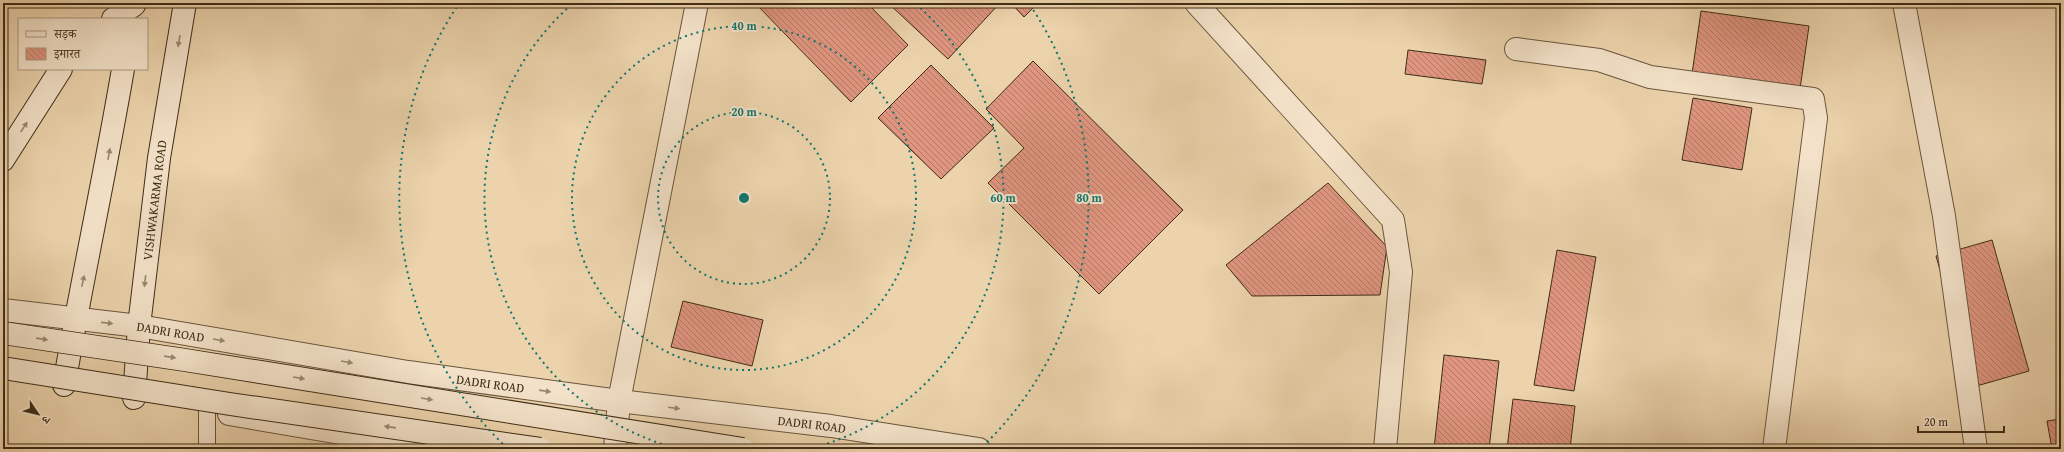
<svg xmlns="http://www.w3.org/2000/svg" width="2064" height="452" font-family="'Gentium Book Plus','Noto Serif Devanagari',serif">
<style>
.building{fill:url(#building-back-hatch);stroke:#3f2d17}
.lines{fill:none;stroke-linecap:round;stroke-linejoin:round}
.service-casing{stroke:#6a563c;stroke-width:18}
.minor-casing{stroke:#6a563c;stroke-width:24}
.tertiary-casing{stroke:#6a563c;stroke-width:24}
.secondary-casing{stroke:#3f2d17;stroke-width:24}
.service{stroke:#f3e2c9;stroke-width:16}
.minor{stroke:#f3e2c9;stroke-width:22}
.tertiary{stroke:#f3e2c9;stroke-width:22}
.secondary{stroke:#f3e2c9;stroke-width:22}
.secondary-bridge-casing{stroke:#3f2d17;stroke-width:24;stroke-linecap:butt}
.secondary-bridge{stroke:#f3e2c9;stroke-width:22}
.oneway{fill:#998870}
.ring{fill:none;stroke:#0f766e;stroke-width:2;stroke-dasharray:2 4}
.labels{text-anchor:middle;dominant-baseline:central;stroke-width:4;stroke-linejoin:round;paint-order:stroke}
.street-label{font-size:13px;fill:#3f2d17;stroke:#f3e2c9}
.centre{fill:#0f766e;stroke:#f3e2c9;stroke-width:2}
.ring-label{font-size:12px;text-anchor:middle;font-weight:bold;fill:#0f766e;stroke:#f3e2c9;stroke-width:4;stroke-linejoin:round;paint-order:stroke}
</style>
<defs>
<pattern id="building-back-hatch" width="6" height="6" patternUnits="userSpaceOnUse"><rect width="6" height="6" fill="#df957f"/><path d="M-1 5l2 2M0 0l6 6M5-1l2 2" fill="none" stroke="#b67a67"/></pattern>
</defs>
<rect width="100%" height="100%" fill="#ecd3ac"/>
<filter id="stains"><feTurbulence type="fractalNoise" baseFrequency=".005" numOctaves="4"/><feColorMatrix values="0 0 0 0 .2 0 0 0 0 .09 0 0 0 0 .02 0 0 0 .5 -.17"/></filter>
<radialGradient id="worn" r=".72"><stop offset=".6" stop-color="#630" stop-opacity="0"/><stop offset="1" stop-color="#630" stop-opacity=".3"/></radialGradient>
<!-- building -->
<g class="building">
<polygon points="755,3 867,3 908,45 851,102"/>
<polygon points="888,3 998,3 999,4 948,59"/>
<polygon points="1011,3 1038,3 1024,17"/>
<polygon points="1701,11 1809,26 1800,89 1692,74"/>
<polygon points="1408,50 1486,60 1482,84 1405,74"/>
<polygon points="1033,61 1183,210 1099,294 988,183 1024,148 986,109"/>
<polygon points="931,65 994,128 941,179 878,118"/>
<polygon points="1693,98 1752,108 1742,170 1682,160"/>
<polygon points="1328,183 1387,247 1380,295 1252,296 1226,265"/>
<polygon points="1992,240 2029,371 1973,387 1936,256"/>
<polygon points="1557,250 1596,257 1574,391 1534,385"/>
<polygon points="683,301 763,320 752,366 671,347"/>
<polygon points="1444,355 1499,361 1489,449 1434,449"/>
<polygon points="1513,399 1575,406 1570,449 1507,449"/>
<polygon points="2061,419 2061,449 2052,449 2047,421"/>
</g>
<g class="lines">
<defs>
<polyline id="service" points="207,449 207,410"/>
<g id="minor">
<polyline points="1196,3 1393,220 1401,272 1385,449"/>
<polyline points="1904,3 1944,216 1976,449"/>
<polyline points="1516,49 1599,60 1650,77 1813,99 1816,118 1774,449"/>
<polyline points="615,449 619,401 697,3"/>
</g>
<g id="tertiary">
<path id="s1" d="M 3,310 L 139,326 L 408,372 L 619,401 L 831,426 L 979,449"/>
<polyline points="229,414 435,449"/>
</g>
<g id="secondary">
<polyline points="113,19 134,5"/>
<polyline points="3,160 61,69"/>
<path d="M 64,385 C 82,279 105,175 123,69"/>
<path id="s2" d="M 134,398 L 139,326 L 159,158 L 185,3"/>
</g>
</defs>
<!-- service casing -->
<use href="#service" class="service-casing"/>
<!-- minor casing -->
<use href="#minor" class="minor-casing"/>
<!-- tertiary casing -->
<use href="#tertiary" class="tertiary-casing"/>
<!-- secondary casing -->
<use href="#secondary" class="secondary-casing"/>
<!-- service -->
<use href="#service" class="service"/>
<!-- minor -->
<use href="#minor" class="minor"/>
<!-- tertiary -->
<use href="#tertiary" class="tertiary"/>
<!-- secondary -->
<use href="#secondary" class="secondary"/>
<defs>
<g id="secondary-bridge">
<polyline points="3,333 185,360 743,449"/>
<polyline points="3,368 230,404 540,449"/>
</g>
</defs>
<!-- secondary-bridge casing -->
<use href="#secondary-bridge" class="secondary-bridge-casing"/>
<!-- secondary-bridge -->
<use href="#secondary-bridge" class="secondary-bridge"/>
</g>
<!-- one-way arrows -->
<defs><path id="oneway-solid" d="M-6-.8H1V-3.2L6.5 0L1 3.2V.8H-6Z"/></defs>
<g class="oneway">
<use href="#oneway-solid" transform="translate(179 41) rotate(100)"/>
<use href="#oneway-solid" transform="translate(24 127) rotate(-57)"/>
<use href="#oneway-solid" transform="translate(109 154) rotate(-80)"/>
<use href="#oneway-solid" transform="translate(83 281) rotate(-78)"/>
<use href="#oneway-solid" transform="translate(145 281) rotate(97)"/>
<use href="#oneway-solid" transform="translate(107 323) rotate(6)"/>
<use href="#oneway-solid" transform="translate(42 339) rotate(8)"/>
<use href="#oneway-solid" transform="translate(219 340) rotate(10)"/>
<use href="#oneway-solid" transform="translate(170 357) rotate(8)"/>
<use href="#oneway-solid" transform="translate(347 362) rotate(10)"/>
<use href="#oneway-solid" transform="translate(299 378) rotate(9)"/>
<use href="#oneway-solid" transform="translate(545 391) rotate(8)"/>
<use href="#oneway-solid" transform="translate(427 399) rotate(9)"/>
<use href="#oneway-solid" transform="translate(674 408) rotate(7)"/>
<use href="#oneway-solid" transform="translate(390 427) rotate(-172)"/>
</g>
<!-- distance rings -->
<g class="ring">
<circle cx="744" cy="198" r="86"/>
<circle cx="744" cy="198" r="172"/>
<path d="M679 449A259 259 0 0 1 572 4M916 4A259 259 0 0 1 809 449"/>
<path d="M507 448A345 345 0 0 1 458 5M1030 5A345 345 0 0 1 981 448"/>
</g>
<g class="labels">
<!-- street labels -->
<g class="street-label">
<text stroke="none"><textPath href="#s2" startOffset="199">VISHWAKARMA ROAD</textPath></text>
<text stroke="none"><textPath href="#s1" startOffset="169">DADRI ROAD</textPath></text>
<text stroke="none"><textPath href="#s1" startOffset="493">DADRI ROAD</textPath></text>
<text stroke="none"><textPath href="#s1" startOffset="817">DADRI ROAD</textPath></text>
</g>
</g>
<circle cx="744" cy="198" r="6" class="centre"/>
<g class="ring-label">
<text x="744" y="30">40 m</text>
<text x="744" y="116">20 m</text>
<text x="1003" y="202">60 m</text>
<text x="1089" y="202">80 m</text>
</g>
<!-- margin -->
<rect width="2064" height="452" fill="none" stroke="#ecd3ac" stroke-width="16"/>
<rect x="4" y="4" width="2056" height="444" fill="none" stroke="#3f2d17" stroke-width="2"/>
<rect x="8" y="8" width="2048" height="436" fill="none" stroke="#3f2d17"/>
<!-- legend -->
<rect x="18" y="18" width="130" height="52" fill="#f3e2c9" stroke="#ab9a82"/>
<rect x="26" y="31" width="20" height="6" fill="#f3e2c9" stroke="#ab9a82"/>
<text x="54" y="38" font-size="12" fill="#3f2d17">सड़क</text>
<rect x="26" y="48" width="20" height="12" fill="url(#building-back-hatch)" stroke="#ab9a82"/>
<text x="54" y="58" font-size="12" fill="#3f2d17">इमारत</text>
<!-- north arrow -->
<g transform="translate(38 414) rotate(125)" stroke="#f3e2c9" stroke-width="3" paint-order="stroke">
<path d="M0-3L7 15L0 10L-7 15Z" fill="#3f2d17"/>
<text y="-6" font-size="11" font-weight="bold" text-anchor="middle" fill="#3f2d17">उ</text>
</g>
<!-- scale -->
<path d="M1918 426v6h86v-6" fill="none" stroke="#3f2d17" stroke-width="2"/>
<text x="1924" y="426" font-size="12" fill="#3f2d17" stroke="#f3e2c9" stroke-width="3" paint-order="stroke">20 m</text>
<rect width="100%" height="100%" filter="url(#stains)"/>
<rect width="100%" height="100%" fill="url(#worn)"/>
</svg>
